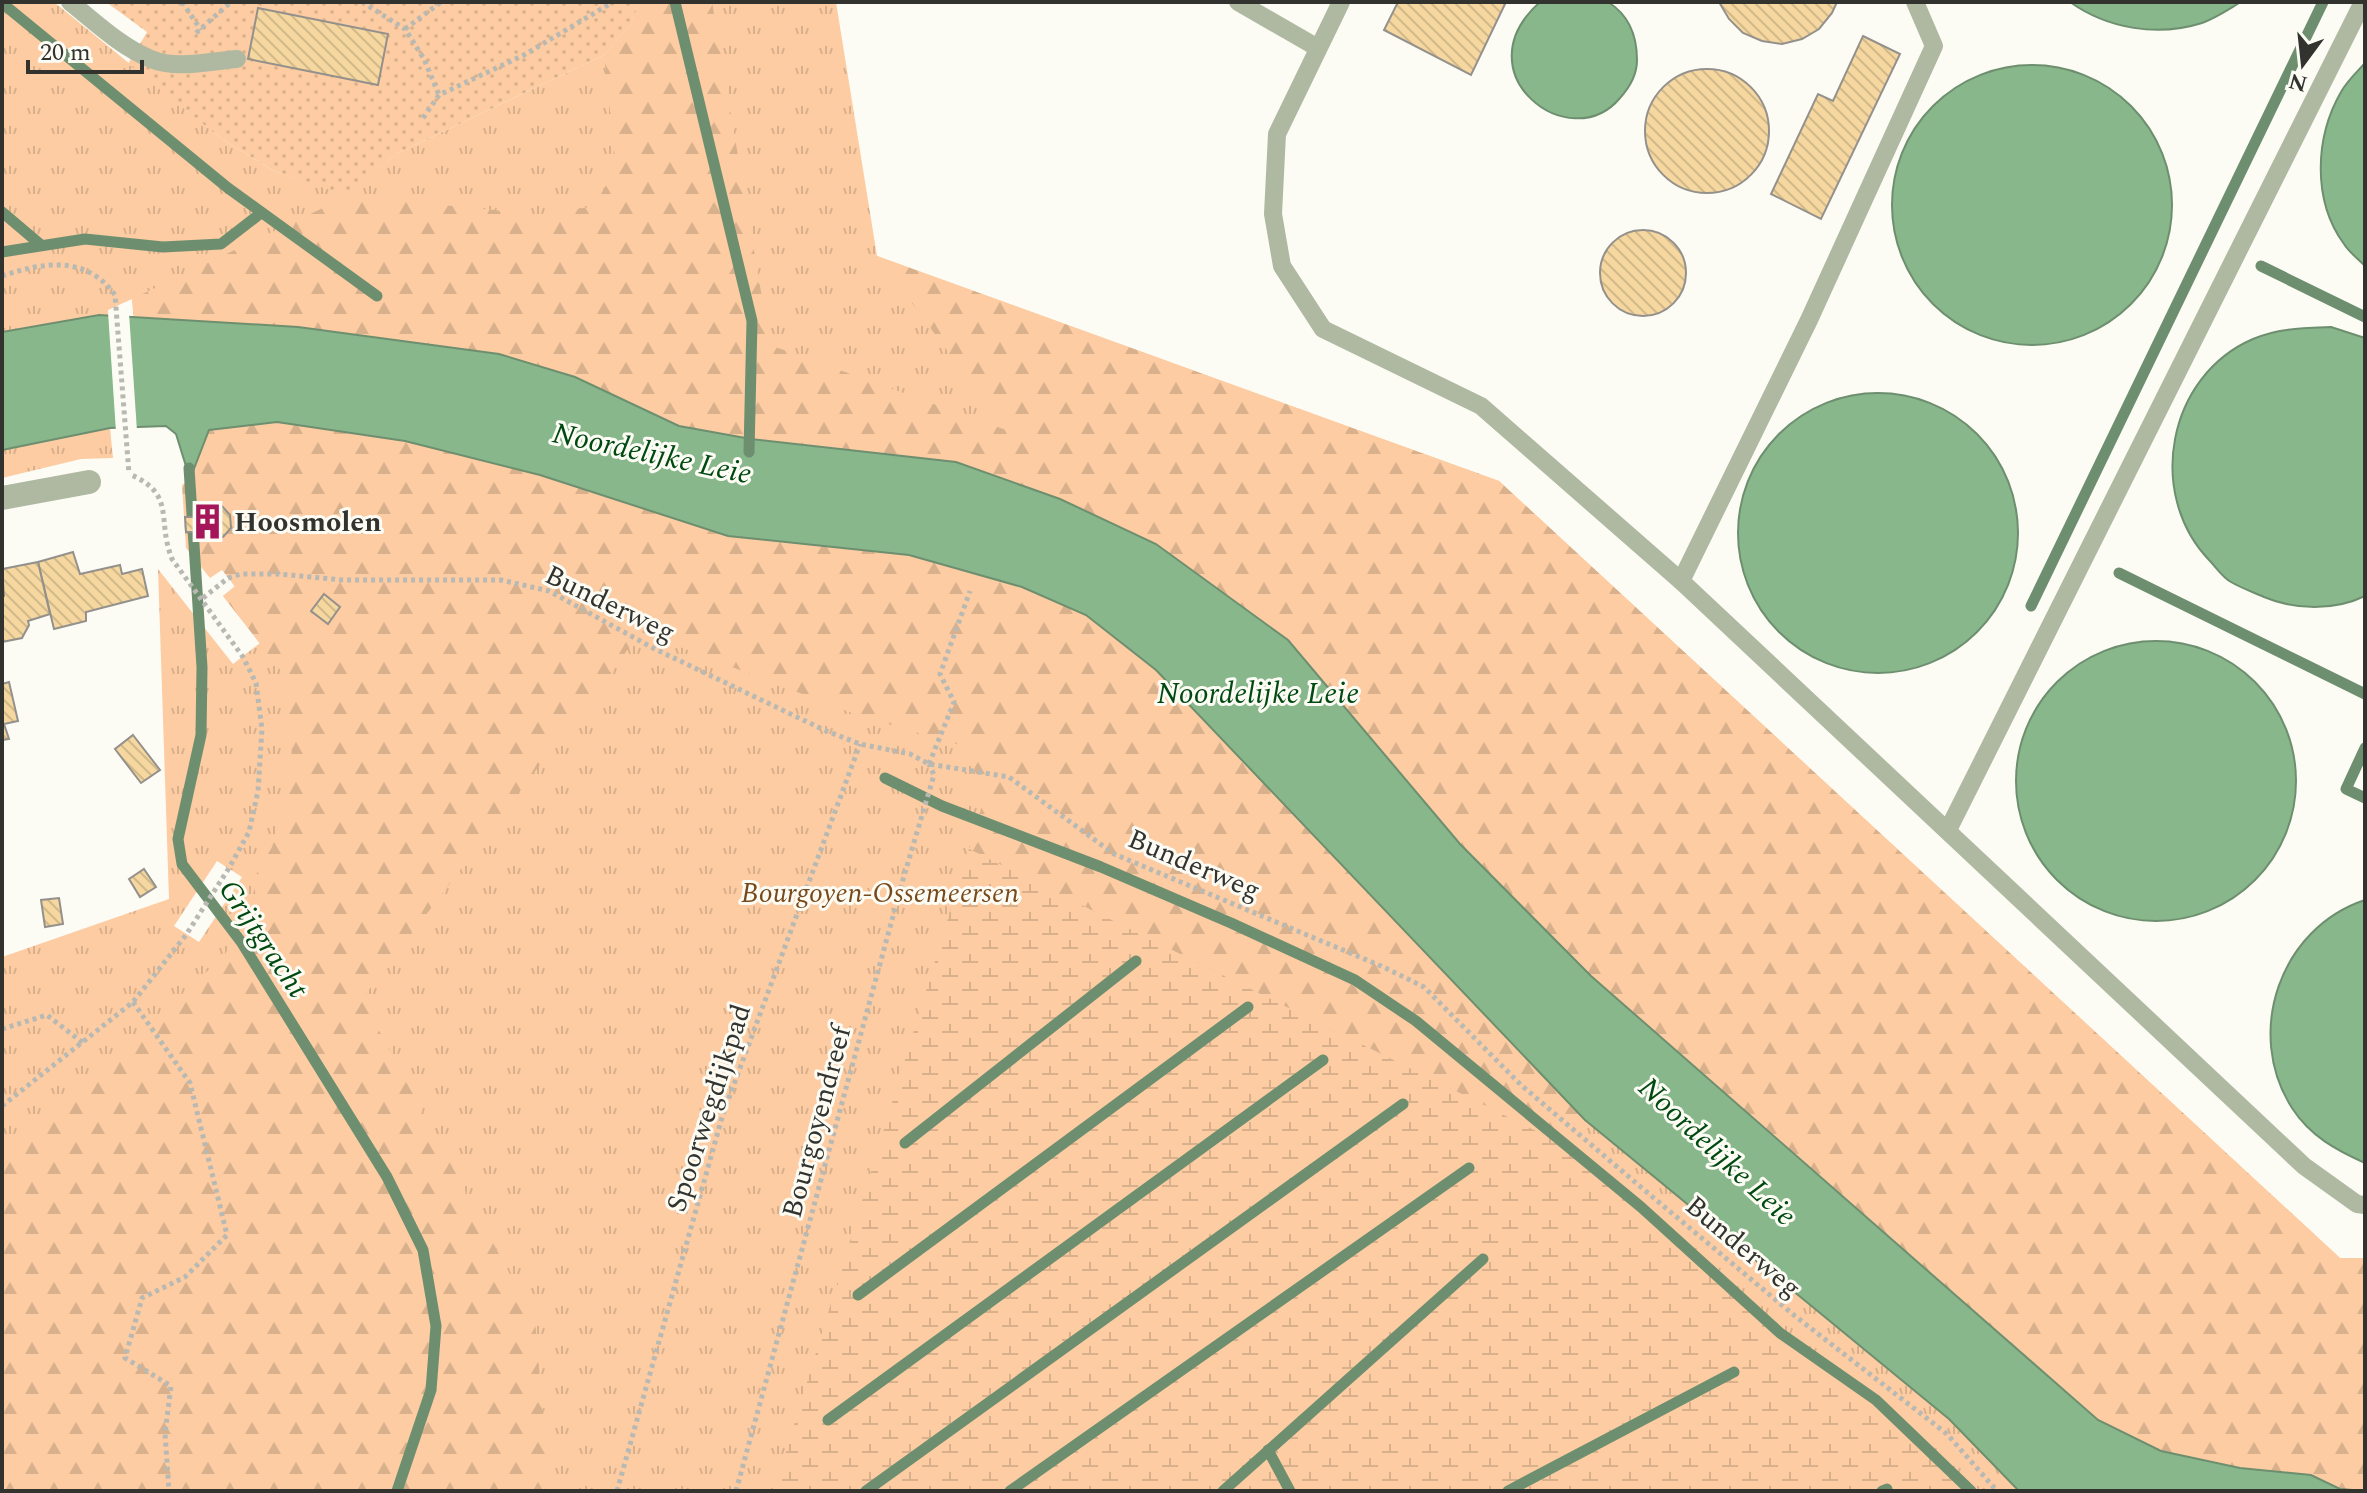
<svg xmlns="http://www.w3.org/2000/svg" width="2367" height="1493" font-family="Spectral,serif">
<style>
.grass{fill:url(#grass-tufts);fill-rule:evenodd}
.forest{fill:url(#forest-firs)}
.wetland{fill:url(#wetland-marsh)}
.garden{fill:url(#garden-dots)}
.water{fill:#88b78b;stroke:#6e8f6f;stroke-width:2}
.pier{fill:#fcfcf5}
.lines{fill:none;stroke-linecap:round;stroke-linejoin:round}
.stream{stroke:#6e8f6f;stroke-width:11}
.building{fill:url(#building-back-hatch);stroke:#94918c;stroke-width:2}
.path{stroke:#b9b9b3;stroke-width:5;stroke-dasharray:4 4;stroke-linecap:butt}
.lane{stroke:#afb9a1;stroke-width:18}
.street{stroke:#afb9a1;stroke-width:24}
.labels{text-anchor:middle;dominant-baseline:central;stroke-width:6;stroke-linejoin:round;paint-order:stroke}
.poi-label{font-size:28px;font-weight:bold;fill:#32322f;stroke:#fcfcf5;text-anchor:start}
.street-label{font-size:28px;fill:#32322f;stroke:#fcfcf5}
.park-label{font-size:28px;font-style:italic;fill:#784a1b;stroke:#fcfcf5}
.water-label{font-size:30px;font-style:italic;fill:#004a12;stroke:#fcfcf5}
</style>
<defs>
<pattern id="grass-tufts" width="24" height="20" patternUnits="userSpaceOnUse" patternTransform="scale(2)"><rect width="24" height="20" fill="#fdcca2"/><path d="M3 7l-1-3M5 7V3M7 7l1-3M15 17l-1-3M17 17v-4M19 17l1-3" fill="none" stroke="#d9b08c"/></pattern>
<pattern id="forest-firs" width="22" height="20" patternUnits="userSpaceOnUse" patternTransform="scale(2)"><rect width="22" height="20" fill="#fdcca2"/><path d="M5 1l3.5 6h-7zM16 11l3.5 6h-7z" fill="#d9b08c"/></pattern>
<pattern id="wetland-marsh" width="20" height="14" patternUnits="userSpaceOnUse" patternTransform="scale(2)"><rect width="20" height="14" fill="#fdcca2"/><path d="M1 5h8M5 5V1M11 12h8M15 12V8" fill="none" stroke="#d9b08c"/></pattern>
<pattern id="garden-dots" width="8" height="8" patternUnits="userSpaceOnUse" patternTransform="scale(2)"><rect width="8" height="8" fill="#fdcca2"/><path d="M2 2h.1M6 6h.1" fill="none" stroke="#d9b08c" stroke-width="1.8" stroke-linecap="round"/></pattern>
<pattern id="building-back-hatch" width="6" height="6" patternUnits="userSpaceOnUse" patternTransform="scale(2)"><rect width="6" height="6" fill="#f5d79f"/><path d="M-1 5l2 2M0 0l6 6M5-1l2 2" fill="none" stroke="#d2b989"/></pattern>
</defs>
<rect width="100%" height="100%" fill="#fcfcf5"/>
<!-- grass -->
<g class="grass">
<path d="M 2,2 L 54,2 L 222,139 L 274,171 L 348,195 L 396,154 L 604,55 L 630,26 L 639,2 L 836,2 L 877,256 L 1499,481 L 2340,1258 L 2365,1258 L 2365,1491 L 2,1491 L 2,957 L 169,899 L 158,569 L 233,664 L 260,643 L 223,596 L 235,587 L 222,569 L 176,434 L 166,426 L 143,427 L 132,299 L 108,310 L 108,316 L 2,332 ZM 217,861 L 242,877 L 199,942 L 174,926 Z"/>
<polygon points="110,428 113,458 81,459 2,478 2,450"/>
</g>
<!-- forest -->
<g class="forest">
<polygon points="639,2 712,2 770,345 1006,430 877,256 1499,481 2340,1258 2365,1258 2365,1490 2340,1489 2311,1475 2240,1468 2161,1451 2098,1420 1591,976 1460,844 1288,640 751,439 679,426 575,377 499,354 298,327 134,317 132,299 348,196 545,215 594,206 616,168 604,55 630,26"/>
<polygon points="277,422 405,441 539,475 728,536 909,555 1022,587 1086,615 1156,670 1585,1120 1562,1144 969,849 983,802 970,748 857,715 641,632 362,999 535,1321 548,1473 544,1491 2,1491 2,1147 83,1084 224,956 257,901 253,880 272,847 289,796 292,745 285,676 223,596 235,586 222,570 210,578 186,548 182,485 190,479 208,430"/>
</g>
<!-- wetland -->
<polygon class="wetland" points="969,849 1562,1144 1641,1207 1780,1333 1876,1400 1971,1491 774,1491"/>
<!-- garden -->
<polygon class="garden" points="106,2 639,2 630,26 604,55 396,154 348,196 274,171 222,139 128,64 147,32"/>
<!-- water -->
<g class="water">
<path d="M 1540,2 L 1608,2 C 1629,15 1637,36 1637,60 C 1637,75 1630,87 1620,98 C 1570,158 1460,73 1540,2 Z"/>
<path d="M 2070,2 L 2241,2 C 2229,9 2216,18 2202,23 C 2158,37 2108,29 2070,2 Z"/>
<path d="M 2365,63 L 2365,266 C 2358,259 2349,252 2344,244 C 2312,200 2315,137 2341,92 C 2347,81 2357,72 2365,63 Z"/>
<circle cx="2032" cy="205" r="140"/>
<polygon points="99,315 298,327 499,354 575,377 679,426 751,439 956,462 1060,499 1156,544 1288,640 1460,844 1591,976 2098,1420 2161,1451 2240,1468 2311,1475 2340,1489 2365,1491 2019,1491 1949,1419 1585,1120 1156,670 1086,615 1022,587 909,555 728,536 540,475 405,441 277,422 209,430 190,479 176,434 166,426 110,428 2,450 2,332"/>
<path d="M 2331,327 L 2365,338 L 2365,596 C 2334,611 2295,610 2264,597 C 2253,592 2241,588 2231,582 C 2222,577 2216,567 2209,560 C 2146,494 2167,376 2253,339 C 2278,328 2304,328 2331,327 Z"/>
<circle cx="1878" cy="533" r="140"/>
<circle cx="2156" cy="781" r="140"/>
<path d="M 2365,900 L 2365,1163 C 2336,1150 2310,1136 2292,1108 C 2244,1033 2280,928 2365,900 Z"/>
</g>
<!-- pier -->
<polygon class="pier" points="108,312 129,313 137,431 116,432"/>
<g class="lines">
<!-- stream -->
<g class="stream">
<polyline points="675,2 752,321 749,452"/>
<polyline points="2,3 228,188 377,296"/>
<polyline points="2,212 41,245"/>
<polyline points="2,252 85,239 163,247 221,244 261,213"/>
<polyline points="2261,266 2365,317"/>
<polyline points="189,468 202,667 201,735 178,839 182,864 242,943 387,1177 423,1250 436,1326 431,1390 397,1491"/>
<polyline points="2119,573 2365,694"/>
<polyline points="2031,606 2323,2"/>
<polyline points="2365,748 2346,789 2365,798"/>
<polyline points="885,778 942,806 1101,867 1231,923 1355,980 1416,1021 1641,1207 1780,1333 1876,1400 1971,1491"/>
<polyline points="905,1143 1136,961"/>
<polyline points="858,1295 1248,1007"/>
<polyline points="828,1420 1323,1060"/>
<polyline points="1268,1450 1290,1491"/>
<polyline points="866,1491 1403,1104"/>
<polyline points="1010,1491 1469,1168"/>
<polyline points="1223,1491 1483,1259"/>
<polyline points="1508,1491 1734,1372"/>
<polyline points="1882,1491 1887,1489"/>
</g>
</g>
<!-- building -->
<g class="building">
<polygon points="1398,2 1506,2 1471,75 1384,30"/>
<polygon points="1719,2 1837,2 1832,13 1819,29 1802,39 1782,44 1762,41 1743,33 1729,19"/>
<polygon points="258,8 388,34 378,85 248,59"/>
<polygon points="1863,36 1900,54 1821,219 1771,194 1818,94 1833,101"/>
<circle cx="1707" cy="131" r="62"/>
<circle cx="1643" cy="273" r="43"/>
<polygon points="220,504 230,515 231,528 223,537 207,539 197,529 198,532 186,532 185,517 197,517 206,505"/>
<polygon points="73,552 80,574 120,565 122,574 142,569 148,596 86,612 86,621 54,629 38,562"/>
<polygon points="38,562 50,614 28,621 29,625 22,638 2,642 2,597 4,596 2,569"/>
<polygon points="324,594 340,607 328,624 311,611"/>
<polygon points="9,682 18,721 4,724 9,739 2,740 2,684"/>
<polygon points="133,735 160,770 141,783 115,749"/>
<polygon points="144,869 156,887 140,897 129,879"/>
<polygon points="59,898 63,924 45,927 41,900"/>
</g>
<g class="lines">
<!-- path -->
<g class="path">
<polyline points="182,2 201,30"/>
<polyline points="362,2 405,29 424,59 439,95"/>
<polyline points="405,29 441,2"/>
<polyline points="196,33 231,2"/>
<polyline points="423,118 439,95 524,55 613,2"/>
<path d="M 2,276 C 44,262 86,255 115,295 L 129,474"/>
<polyline points="203,598 228,578 241,574 279,574 343,580 501,580 549,591 653,648 824,730 860,744 910,754 929,764 1009,777 1114,854 1381,966 1424,987 1521,1085 1649,1194 1795,1316 1947,1434 1997,1491"/>
<polyline points="929,764 954,702 940,674 970,591"/>
<polyline points="133,1002 190,1083 227,1235 185,1277 142,1298 125,1358 171,1386 165,1433 169,1491"/>
<polyline points="2,1029 47,1015 83,1043"/>
<path d="M 2,1106 L 133,1002 L 186,935 L 229,868 L 249,832 L 258,791 L 262,729 L 256,683 L 243,657 L 172,559 C 156,519 177,494 129,474"/>
<polyline points="617,1491 723,1114 860,744"/>
<polyline points="736,1491 904,876 934,775 929,764"/>
</g>
<!-- lane -->
<g class="lane">
<path d="M 70,2 C 95,22 121,47 151,59 C 176,70 211,61 237,59"/>
<polyline points="1238,2 1318,48"/>
<polyline points="1341,2 1277,134 1273,214 1282,266 1323,329 1481,406 1681,581"/>
<polyline points="1915,2 1934,46 1809,320 1681,581 2304,1166 2357,1204 2365,1205"/>
<polyline points="1948,830 2363,2"/>
</g>
<!-- street -->
<polyline class="street" points="2,498 89,482"/>
</g>
<!-- icons -->
<defs>
<symbol id="building-bare" viewBox="-9 -9 18 18"><path d="M-4-6H4V6H1V3H-1V6H-4ZM-2.5-4.3h1.7v1.8h-1.7ZM.8-4.3h1.7v1.8H.8ZM-2.5-1h1.7V.8h-1.7ZM.8-1h1.7V.8H.8Z" fill="#a41559" stroke="#fcfcf5" stroke-width="2.5" paint-order="stroke"/></symbol>
</defs>
<g fill-rule="evenodd">
<use href="#building-bare" x="182" y="496" width="51" height="51"/>
</g>
<g class="labels">
<!-- poi labels -->
<g class="poi-label">
<text x="234" y="522">Hoosmolen</text>
</g>
<!-- street labels -->
<g class="street-label">
<text transform="translate(610 604) rotate(26)">Bunderweg</text>
<text transform="translate(1194 865) rotate(23)">Bunderweg</text>
<text transform="translate(709 1108) rotate(-72)">Spoorwegdijkpad</text>
<text transform="translate(817 1122) rotate(-75)">Bourgoyendreef</text>
<text transform="translate(1743 1247) rotate(40)">Bunderweg</text>
</g>
<!-- park labels -->
<g class="park-label">
<text x="880" y="893">Bourgoyen-Ossemeersen</text>
</g>
<!-- water labels -->
<g class="water-label">
<text transform="translate(652 454) rotate(12)">Noordelijke Leie</text>
<text x="1258" y="694">Noordelijke Leie</text>
<text transform="translate(263 939) rotate(56)">Grijtgracht</text>
<text transform="translate(1717 1152) rotate(43)">Noordelijke Leie</text>
</g>
</g>
<!-- border -->
<rect width="2367" height="1493" fill="none" stroke="#32322f" stroke-width="8"/>
<!-- north arrow -->
<g transform="translate(2303 64) rotate(195)" stroke="#fcfcf5" stroke-width="6" paint-order="stroke">
<path d="M0-6L14 30L0 20L-14 30Z" fill="#32322f"/>
<text y="-12" font-size="22" font-weight="bold" text-anchor="middle" fill="#32322f">N</text>
</g>
<!-- scale -->
<path d="M28 60v12h114v-12" fill="none" stroke="#32322f" stroke-width="4"/>
<text x="40" y="60" font-size="24" fill="#32322f" stroke="#fcfcf5" stroke-width="6" paint-order="stroke">20 m</text>
</svg>
